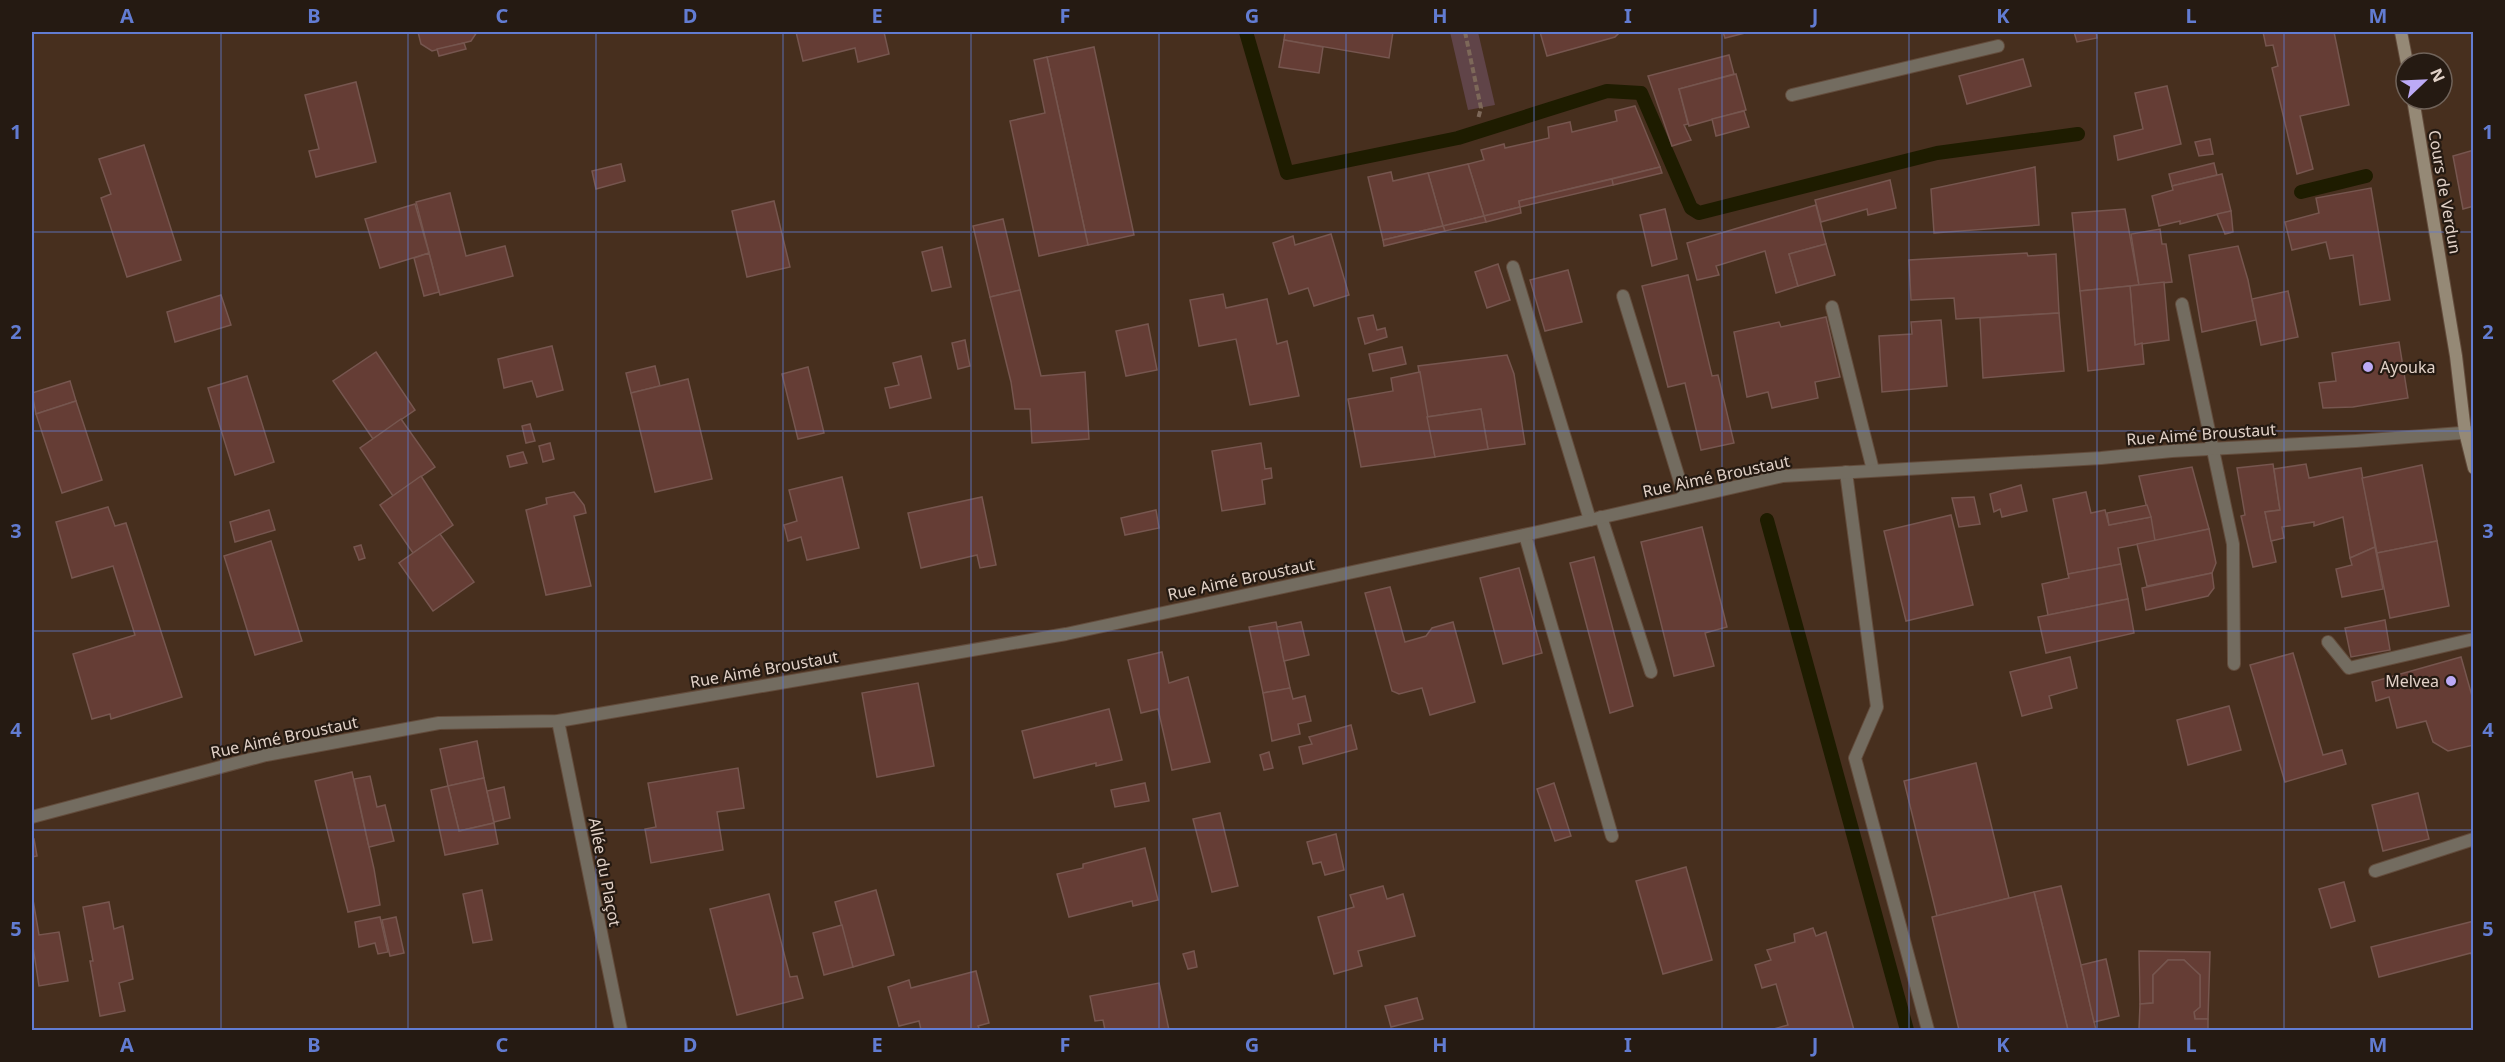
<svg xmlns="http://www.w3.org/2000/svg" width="2505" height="1062" font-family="'Noto Sans',sans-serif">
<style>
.green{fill:#604448}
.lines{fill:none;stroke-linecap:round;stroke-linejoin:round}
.stream{stroke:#1e1c00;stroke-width:14}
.building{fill:#653d35;stroke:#76564f;stroke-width:1.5}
.lane-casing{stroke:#634c3c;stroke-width:14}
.street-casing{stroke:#634c3c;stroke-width:14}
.secondary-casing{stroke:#634c3c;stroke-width:14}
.path{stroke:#7d6859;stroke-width:4;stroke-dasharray:6 3;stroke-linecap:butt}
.lane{stroke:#736c60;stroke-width:12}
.street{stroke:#736c60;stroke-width:12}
.secondary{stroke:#958976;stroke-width:12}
.grid{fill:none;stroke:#627cd2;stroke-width:1.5;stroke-opacity:0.55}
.poi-dot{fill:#bcaaf6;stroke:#251a12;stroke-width:2}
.labels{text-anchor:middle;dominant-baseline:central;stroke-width:4.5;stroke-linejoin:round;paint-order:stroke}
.street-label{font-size:16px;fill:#e1d1c7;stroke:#251a12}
.poi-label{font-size:16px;fill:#e1d1c7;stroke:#251a12;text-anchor:start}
.neatline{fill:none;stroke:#627cd2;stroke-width:2}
.grid-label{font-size:20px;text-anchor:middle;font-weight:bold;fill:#627cd2}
</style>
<rect width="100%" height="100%" fill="#472f1e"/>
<!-- green -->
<polygon class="green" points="1450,32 1478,32 1495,105 1468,110"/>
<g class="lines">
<!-- stream -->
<g class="stream">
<polyline points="1246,32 1287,173 1458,138 1607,91 1641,93 1691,208 1699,213 1937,153 2078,134"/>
<polyline points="2301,192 2366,176"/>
<polyline points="1767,520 1907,1030"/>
</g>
</g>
<!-- building -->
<g class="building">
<polygon points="418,32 477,32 471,41 432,51 421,44"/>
<polygon points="796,32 884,32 889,54 858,62 855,48 803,61"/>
<polygon points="1285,32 1393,32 1389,58 1284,40"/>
<polygon points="1540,32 1620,32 1615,37 1547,56"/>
<polygon points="1723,32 1749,32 1725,38"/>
<polygon points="2074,32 2098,32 2096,32 2097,38 2077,42"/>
<polygon points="2263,32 2334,32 2349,105 2300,116 2313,169 2297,174 2272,68 2278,66 2273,45 2266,46"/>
<polygon points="1284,40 1323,47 1319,73 1279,67"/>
<polygon points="464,43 466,49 439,56 437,49"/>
<polygon points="1094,47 1134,235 1088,245 1047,57"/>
<polygon points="1729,55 1734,74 1679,89 1688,124 1684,125 1691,140 1672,146 1648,76"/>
<polygon points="1047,57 1088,245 1039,256 1010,121 1045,113 1034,60"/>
<polygon points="2023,59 2031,86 1967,104 1959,76"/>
<polygon points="1736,74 1746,110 1689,126 1679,89"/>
<polygon points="356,82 376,162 316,177 309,151 319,149 305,95"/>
<polygon points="2167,86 2181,144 2118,160 2114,136 2143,129 2135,93"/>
<polygon points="1635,106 1660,167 1519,201 1520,207 1484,216 1468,164 1484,160 1481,150 1504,144 1505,148 1549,138 1548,127 1570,122 1572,132 1617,121 1615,111"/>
<polygon points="1744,111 1749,127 1716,136 1712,119"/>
<polygon points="2210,139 2213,154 2199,156 2195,142"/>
<polygon points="144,145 181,260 127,277 101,198 111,194 99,159"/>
<polygon points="2474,150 2474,206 2463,209 2453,156"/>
<polygon points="2214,163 2217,175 2172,186 2169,174"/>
<polygon points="621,164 625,181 596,189 592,171"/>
<polygon points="1468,164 1484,216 1443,226 1428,173"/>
<polygon points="1660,167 1662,173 1613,185 1612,179"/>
<polygon points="2035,167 2039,225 1934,233 1931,189"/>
<polygon points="1391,172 1393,181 1428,173 1443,226 1383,240 1368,177"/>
<polygon points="2222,174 2231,211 2180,224 2180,221 2159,226 2152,196 2173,190 2172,186"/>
<polygon points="1612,179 1613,185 1520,207 1519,201"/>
<polygon points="1890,180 1896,208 1868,215 1867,209 1821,222 1815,200"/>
<polygon points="2371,188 2390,300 2360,305 2353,255 2330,259 2326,242 2292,250 2285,222 2319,213 2316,198"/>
<polygon points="450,193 466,256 505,246 513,276 440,295 416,202"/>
<polygon points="774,201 790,267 747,277 732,211"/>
<polygon points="415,204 429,253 380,268 365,219"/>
<polygon points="1816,205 1826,244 1789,254 1798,286 1776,293 1765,251 1716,266 1719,275 1697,280 1687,243"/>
<polygon points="1520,207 1521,213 1486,222 1484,216"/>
<polygon points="1665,209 1677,259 1652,266 1640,215"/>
<polygon points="2125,209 2139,285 2080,291 2072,213"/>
<polygon points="2231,211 2233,232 2225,234 2217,214"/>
<polygon points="1484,216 1486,222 1445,231 1443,226"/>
<polygon points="1003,219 1020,290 990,297 973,226"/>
<polygon points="1443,226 1445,231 1384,246 1383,240"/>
<polygon points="2160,229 2162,244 2166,244 2172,282 2139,285 2131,234"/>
<polygon points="1331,234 1349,295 1314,306 1308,288 1289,294 1273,243 1293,236 1295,245"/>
<polygon points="1826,244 1835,275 1798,286 1789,254"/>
<polygon points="2238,246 2248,280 2256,320 2202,332 2189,255"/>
<polygon points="942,247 951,287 932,291 922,252"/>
<polygon points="429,253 439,292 424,296 414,258"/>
<polygon points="2027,253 2028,256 2056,254 2059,313 1956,319 1954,298 1911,300 1909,260"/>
<polygon points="1498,264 1510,300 1487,308 1475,272"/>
<polygon points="1568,270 1582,322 1545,331 1530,280"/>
<polygon points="1688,275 1712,376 1718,375 1734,443 1701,450 1685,383 1668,387 1642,286"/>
<polygon points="2164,282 2169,340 2135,345 2130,286"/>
<polygon points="2130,286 2135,345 2142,343 2144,364 2088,371 2080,291"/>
<polygon points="1020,290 1041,376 1085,372 1089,439 1032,443 1030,409 1015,409 1011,382 990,297"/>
<polygon points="2288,291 2298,337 2261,345 2252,299"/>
<polygon points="1223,294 1226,308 1267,299 1277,344 1287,341 1299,396 1250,405 1236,339 1199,346 1190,300"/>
<polygon points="221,295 231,325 175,342 167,312"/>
<polygon points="2059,313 2064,371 1983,378 1980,318"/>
<polygon points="1373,315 1377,330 1385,328 1387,337 1365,344 1358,318"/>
<polygon points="1826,317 1840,377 1815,382 1818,398 1772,408 1768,392 1747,397 1734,332 1779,322 1781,327"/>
<polygon points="1941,320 1947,386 1882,392 1879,336 1912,334 1911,322"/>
<polygon points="1148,324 1157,370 1126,376 1116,331"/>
<polygon points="965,340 970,366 958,369 952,343"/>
<polygon points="2399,342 2408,398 2353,407 2323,408 2319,383 2336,381 2332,353"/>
<polygon points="552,346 563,390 537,397 532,381 504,388 498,359"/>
<polygon points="1402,347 1406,364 1373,371 1369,354"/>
<polygon points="376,352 415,410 373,439 333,381"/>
<polygon points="1507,355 1514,374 1525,444 1488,449 1481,409 1427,417 1418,366"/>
<polygon points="921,356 931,398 890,408 885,388 899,385 893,363"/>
<polygon points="655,366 660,386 631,393 626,373"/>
<polygon points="808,367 824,433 798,439 782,374"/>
<polygon points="1420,372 1435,457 1361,467 1348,399 1393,391 1391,378"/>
<polygon points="247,376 274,462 235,475 208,388"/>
<polygon points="688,379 712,479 655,492 631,393"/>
<polygon points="70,381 76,401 36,414 32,393"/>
<polygon points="76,401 102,480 62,493 36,414"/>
<polygon points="1481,409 1488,449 1435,457 1427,417"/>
<polygon points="401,419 435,467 393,496 360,448"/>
<polygon points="530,424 535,441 526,443 522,426"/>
<polygon points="550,443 554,459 543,462 539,446"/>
<polygon points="1261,443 1265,469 1271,468 1272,478 1262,480 1265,504 1222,511 1212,451"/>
<polygon points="523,452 527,463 510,467 507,456"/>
<polygon points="2273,464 2280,510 2265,512 2276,562 2253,567 2241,516 2245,515 2237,468"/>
<polygon points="2306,464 2309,478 2361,468 2375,547 2350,558 2343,517 2314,526 2314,522 2282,527 2284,538 2271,541 2265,512 2280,510 2274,469"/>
<polygon points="2422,465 2437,541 2377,553 2362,478"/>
<polygon points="2192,467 2209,529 2155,541 2139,476"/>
<polygon points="421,476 453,525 413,553 380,505"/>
<polygon points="842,477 859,548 807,560 801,537 788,541 784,525 797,521 789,490"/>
<polygon points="2021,485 2027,511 2002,517 2000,509 1994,512 1990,494"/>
<polygon points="574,492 584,505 586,513 574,516 591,586 546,595 526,510 547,504 546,498"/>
<polygon points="2086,492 2091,513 2105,510 2109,525 2151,517 2155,541 2118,548 2121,564 2068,574 2053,499"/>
<polygon points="982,497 996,565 980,568 977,555 921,568 908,513"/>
<polygon points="1974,497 1980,524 1959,527 1952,498"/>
<polygon points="2147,505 2151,517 2109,525 2107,513"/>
<polygon points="108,507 115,526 126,523 182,697 111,719 110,714 92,719 73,654 135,635 113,566 72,578 56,522"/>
<polygon points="269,510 275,530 235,542 230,522"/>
<polygon points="1156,510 1159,528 1125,535 1121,518"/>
<polygon points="1951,515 1973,605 1906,621 1884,531"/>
<polygon points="1702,527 1727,627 1705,633 1714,666 1674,676 1641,542"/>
<polygon points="2209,529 2216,563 2212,573 2147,586 2137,544"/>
<polygon points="440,534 474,582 433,611 399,563"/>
<polygon points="271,541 302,641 255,655 224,556"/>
<polygon points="2437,541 2449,606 2390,618 2377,553"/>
<polygon points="361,545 365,558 359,560 354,547"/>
<polygon points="2375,547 2383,589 2342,597 2336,569 2352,565 2350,558"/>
<polygon points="1594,557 1633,706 1610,713 1570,563"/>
<polygon points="2121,564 2128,599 2048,615 2042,584 2069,578 2068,574"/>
<polygon points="1519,568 1542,653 1503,664 1480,578"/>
<polygon points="2212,573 2214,588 2208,596 2146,610 2142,588"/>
<polygon points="1390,587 1405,642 1426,636 1432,628 1453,622 1475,702 1430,715 1422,688 1399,694 1392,691 1365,593"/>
<polygon points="2128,599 2134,633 2046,653 2038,617"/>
<polygon points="2385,620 2390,650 2351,657 2345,628"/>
<polygon points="1276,622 1290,688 1263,693 1249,627"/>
<polygon points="1301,622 1309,655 1284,661 1277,627"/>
<polygon points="1162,652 1169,683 1188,677 1210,762 1172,770 1158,709 1141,713 1128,660"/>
<polygon points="2293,653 2323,755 2342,750 2346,764 2285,782 2250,665"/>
<polygon points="2070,657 2077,688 2049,696 2052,708 2022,716 2010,672"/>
<polygon points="2461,657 2474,703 2474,745 2448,751 2433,742 2426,721 2397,728 2389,697 2376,701 2372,682"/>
<polygon points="918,683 934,766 877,777 862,693"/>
<polygon points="1290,688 1293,699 1305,696 1311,721 1298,724 1300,734 1272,741 1263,693"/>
<polygon points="2229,706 2241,750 2188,765 2177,720"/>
<polygon points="1109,709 1122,760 1096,766 1096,763 1034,778 1022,731"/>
<polygon points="1351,725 1357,749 1303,764 1299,747 1312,744 1309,737"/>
<polygon points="477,741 484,778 448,786 440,749"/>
<polygon points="1269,752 1273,768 1264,770 1260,755"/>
<polygon points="1976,763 2009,898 1937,916 1904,781"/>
<polygon points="738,768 744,808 717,812 723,850 651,863 645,829 656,827 648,783"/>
<polygon points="352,772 374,869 380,905 348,912 315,781"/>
<polygon points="370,776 377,807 385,805 394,841 369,847 354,779"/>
<polygon points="484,778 494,823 459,831 448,786"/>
<polygon points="1145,783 1149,801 1115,807 1111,790"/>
<polygon points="1554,783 1571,836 1555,841 1537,789"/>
<polygon points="448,786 459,831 494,823 498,844 445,855 431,790"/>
<polygon points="504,787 510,818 494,822 487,791"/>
<polygon points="2418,793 2429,839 2383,851 2372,805"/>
<polygon points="1220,813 1238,886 1212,892 1193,819"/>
<polygon points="1336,834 1344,870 1325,875 1321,862 1313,864 1307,842"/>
<polygon points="34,839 37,856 32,857 32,840"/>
<polygon points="1145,848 1158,900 1133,906 1132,901 1069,917 1057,874 1083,868 1083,864"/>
<polygon points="1686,867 1712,960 1663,974 1636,881"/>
<polygon points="2344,882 2355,921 2331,928 2319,889"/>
<polygon points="1383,886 1387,899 1403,894 1415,936 1358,951 1362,966 1334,974 1318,917 1354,907 1350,895"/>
<polygon points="2061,886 2081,965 2096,1030 2068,1030 2034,892"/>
<polygon points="482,890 492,940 473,943 463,894"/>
<polygon points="876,890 894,955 853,967 835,902"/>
<polygon points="2034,892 2068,1030 1959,1030 1932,917"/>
<polygon points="32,894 39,935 59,932 68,981 39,986 32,940"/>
<polygon points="769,894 790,977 797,976 803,998 737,1015 710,909"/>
<polygon points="109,902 114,929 123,926 133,979 119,983 125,1011 100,1016 90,961 93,961 83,907"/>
<polygon points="380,917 388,952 378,954 375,943 359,947 355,922"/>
<polygon points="396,917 404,953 390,956 382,920"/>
<polygon points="2474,921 2474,964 2471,953 2379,977 2371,947"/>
<polygon points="842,925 853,967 824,975 813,933"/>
<polygon points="1813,928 1816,936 1826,932 1854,1030 1770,1030 1788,1025 1776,984 1762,988 1755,965 1771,960 1767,950 1795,942 1794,934"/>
<polygon points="1194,951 1197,967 1188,969 1183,954"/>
<polygon points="2139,951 2210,952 2208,1019 2195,1019 2194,1012 2200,1007 2200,975 2184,960 2168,960 2153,975 2153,1003 2140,1004"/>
<polygon points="2106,959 2119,1016 2094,1022 2081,965"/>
<polygon points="2168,960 2184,960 2200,975 2200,1007 2194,1012 2195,1019 2208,1019 2208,1030 2139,1030 2140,1004 2153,1003 2153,975"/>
<polygon points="976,971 989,1023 978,1026 980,1030 921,1030 919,1021 899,1026 888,987 909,980 911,988"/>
<polygon points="1159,983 1169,1030 1105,1030 1103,1020 1095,1021 1090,996"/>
<polygon points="1417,998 1423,1019 1391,1027 1385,1006"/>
</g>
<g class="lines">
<defs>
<g id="lane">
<polyline points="1792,95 1998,46"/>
<polyline points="1513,267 1590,520"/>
<polyline points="1623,296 1685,498"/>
<polyline points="2182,304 2233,544 2234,664"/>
<polyline points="1832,307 1873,470"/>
<polyline points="1846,472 1877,707 1855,758 1928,1030"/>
<polyline points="1601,517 1651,672"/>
<polyline points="1525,535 1612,836"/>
<polyline points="2328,642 2349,668 2474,639"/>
<polyline points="2375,871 2474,839"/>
</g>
<g id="street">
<polyline points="558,721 621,1030"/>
<polyline points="32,817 266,755 439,723 558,721 1066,634 1533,533 1783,476 2101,458 2172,451 2356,441 2474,432"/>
</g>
<g id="secondary">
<polyline points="2401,32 2407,63"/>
<polyline points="2413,99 2456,356 2465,432 2474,468"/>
</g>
</defs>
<!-- lane casing -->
<use href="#lane" class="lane-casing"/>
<!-- street casing -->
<use href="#street" class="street-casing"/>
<!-- secondary casing -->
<use href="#secondary" class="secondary-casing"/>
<!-- path -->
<polyline class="path" points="1465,32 1481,108 1478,119"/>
<!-- lane -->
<use href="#lane" class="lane"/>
<!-- street -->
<use href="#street" class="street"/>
<!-- secondary -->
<use href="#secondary" class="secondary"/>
</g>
<!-- grid -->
<path class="grid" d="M 221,32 L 221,1030M 408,32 L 408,1030M 596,32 L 596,1030M 783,32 L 783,1030M 971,32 L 971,1030M 1159,32 L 1159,1030M 1346,32 L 1346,1030M 1534,32 L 1534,1030M 1722,32 L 1722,1030M 1909,32 L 1909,1030M 2097,32 L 2097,1030M 2284,32 L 2284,1030M 32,232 L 2474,232M 32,431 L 2474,431M 32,631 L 2474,631M 32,830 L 2474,830"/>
<!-- markers -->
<g class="poi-dot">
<circle cx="2368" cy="367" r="6"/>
<circle cx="2451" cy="681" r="6"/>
</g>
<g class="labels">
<!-- street labels -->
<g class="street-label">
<text transform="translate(2445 192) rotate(80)">Cours de Verdun</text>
<text transform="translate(2201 434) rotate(-4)">Rue Aimé Broustaut</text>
<text transform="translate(1716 476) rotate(-12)">Rue Aimé Broustaut</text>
<text transform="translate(1241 579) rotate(-12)">Rue Aimé Broustaut</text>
<text transform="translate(764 669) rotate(-10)">Rue Aimé Broustaut</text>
<text transform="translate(284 737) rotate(-12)">Rue Aimé Broustaut</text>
<text transform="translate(605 872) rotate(79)">Allée du Plaçot</text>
</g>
<!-- poi labels -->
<g class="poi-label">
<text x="2380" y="367">Ayouka</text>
<text x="2439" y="681" text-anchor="end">Melvea</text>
</g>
</g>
<!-- border -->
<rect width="2505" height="1062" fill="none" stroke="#251a12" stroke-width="66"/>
<!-- north arrow -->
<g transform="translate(2424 81) rotate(67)"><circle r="28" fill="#251a12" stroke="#70635a" stroke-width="1.5"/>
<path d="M0-4.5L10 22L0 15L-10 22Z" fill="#bcaaf6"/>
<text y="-9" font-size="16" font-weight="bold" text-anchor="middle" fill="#e1d1c7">N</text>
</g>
<rect x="33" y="33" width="2439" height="996" class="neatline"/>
<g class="grid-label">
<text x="127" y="23">A</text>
<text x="314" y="23">B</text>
<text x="502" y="23">C</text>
<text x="690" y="23">D</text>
<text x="877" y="23">E</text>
<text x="1065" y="23">F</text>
<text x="1252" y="23">G</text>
<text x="1440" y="23">H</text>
<text x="1628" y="23">I</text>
<text x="1815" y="23">J</text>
<text x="2003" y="23">K</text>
<text x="2191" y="23">L</text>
<text x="2378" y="23">M</text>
<text x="16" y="139">1</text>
<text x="2488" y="139">1</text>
<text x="16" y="339">2</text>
<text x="2488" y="339">2</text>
<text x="16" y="538">3</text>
<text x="2488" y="538">3</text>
<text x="16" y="737">4</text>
<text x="2488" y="737">4</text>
<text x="16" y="936">5</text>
<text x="2488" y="936">5</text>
<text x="127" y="1052">A</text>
<text x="314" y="1052">B</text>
<text x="502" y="1052">C</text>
<text x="690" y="1052">D</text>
<text x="877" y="1052">E</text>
<text x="1065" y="1052">F</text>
<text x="1252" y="1052">G</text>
<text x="1440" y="1052">H</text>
<text x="1628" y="1052">I</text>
<text x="1815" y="1052">J</text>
<text x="2003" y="1052">K</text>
<text x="2191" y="1052">L</text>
<text x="2378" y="1052">M</text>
</g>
</svg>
